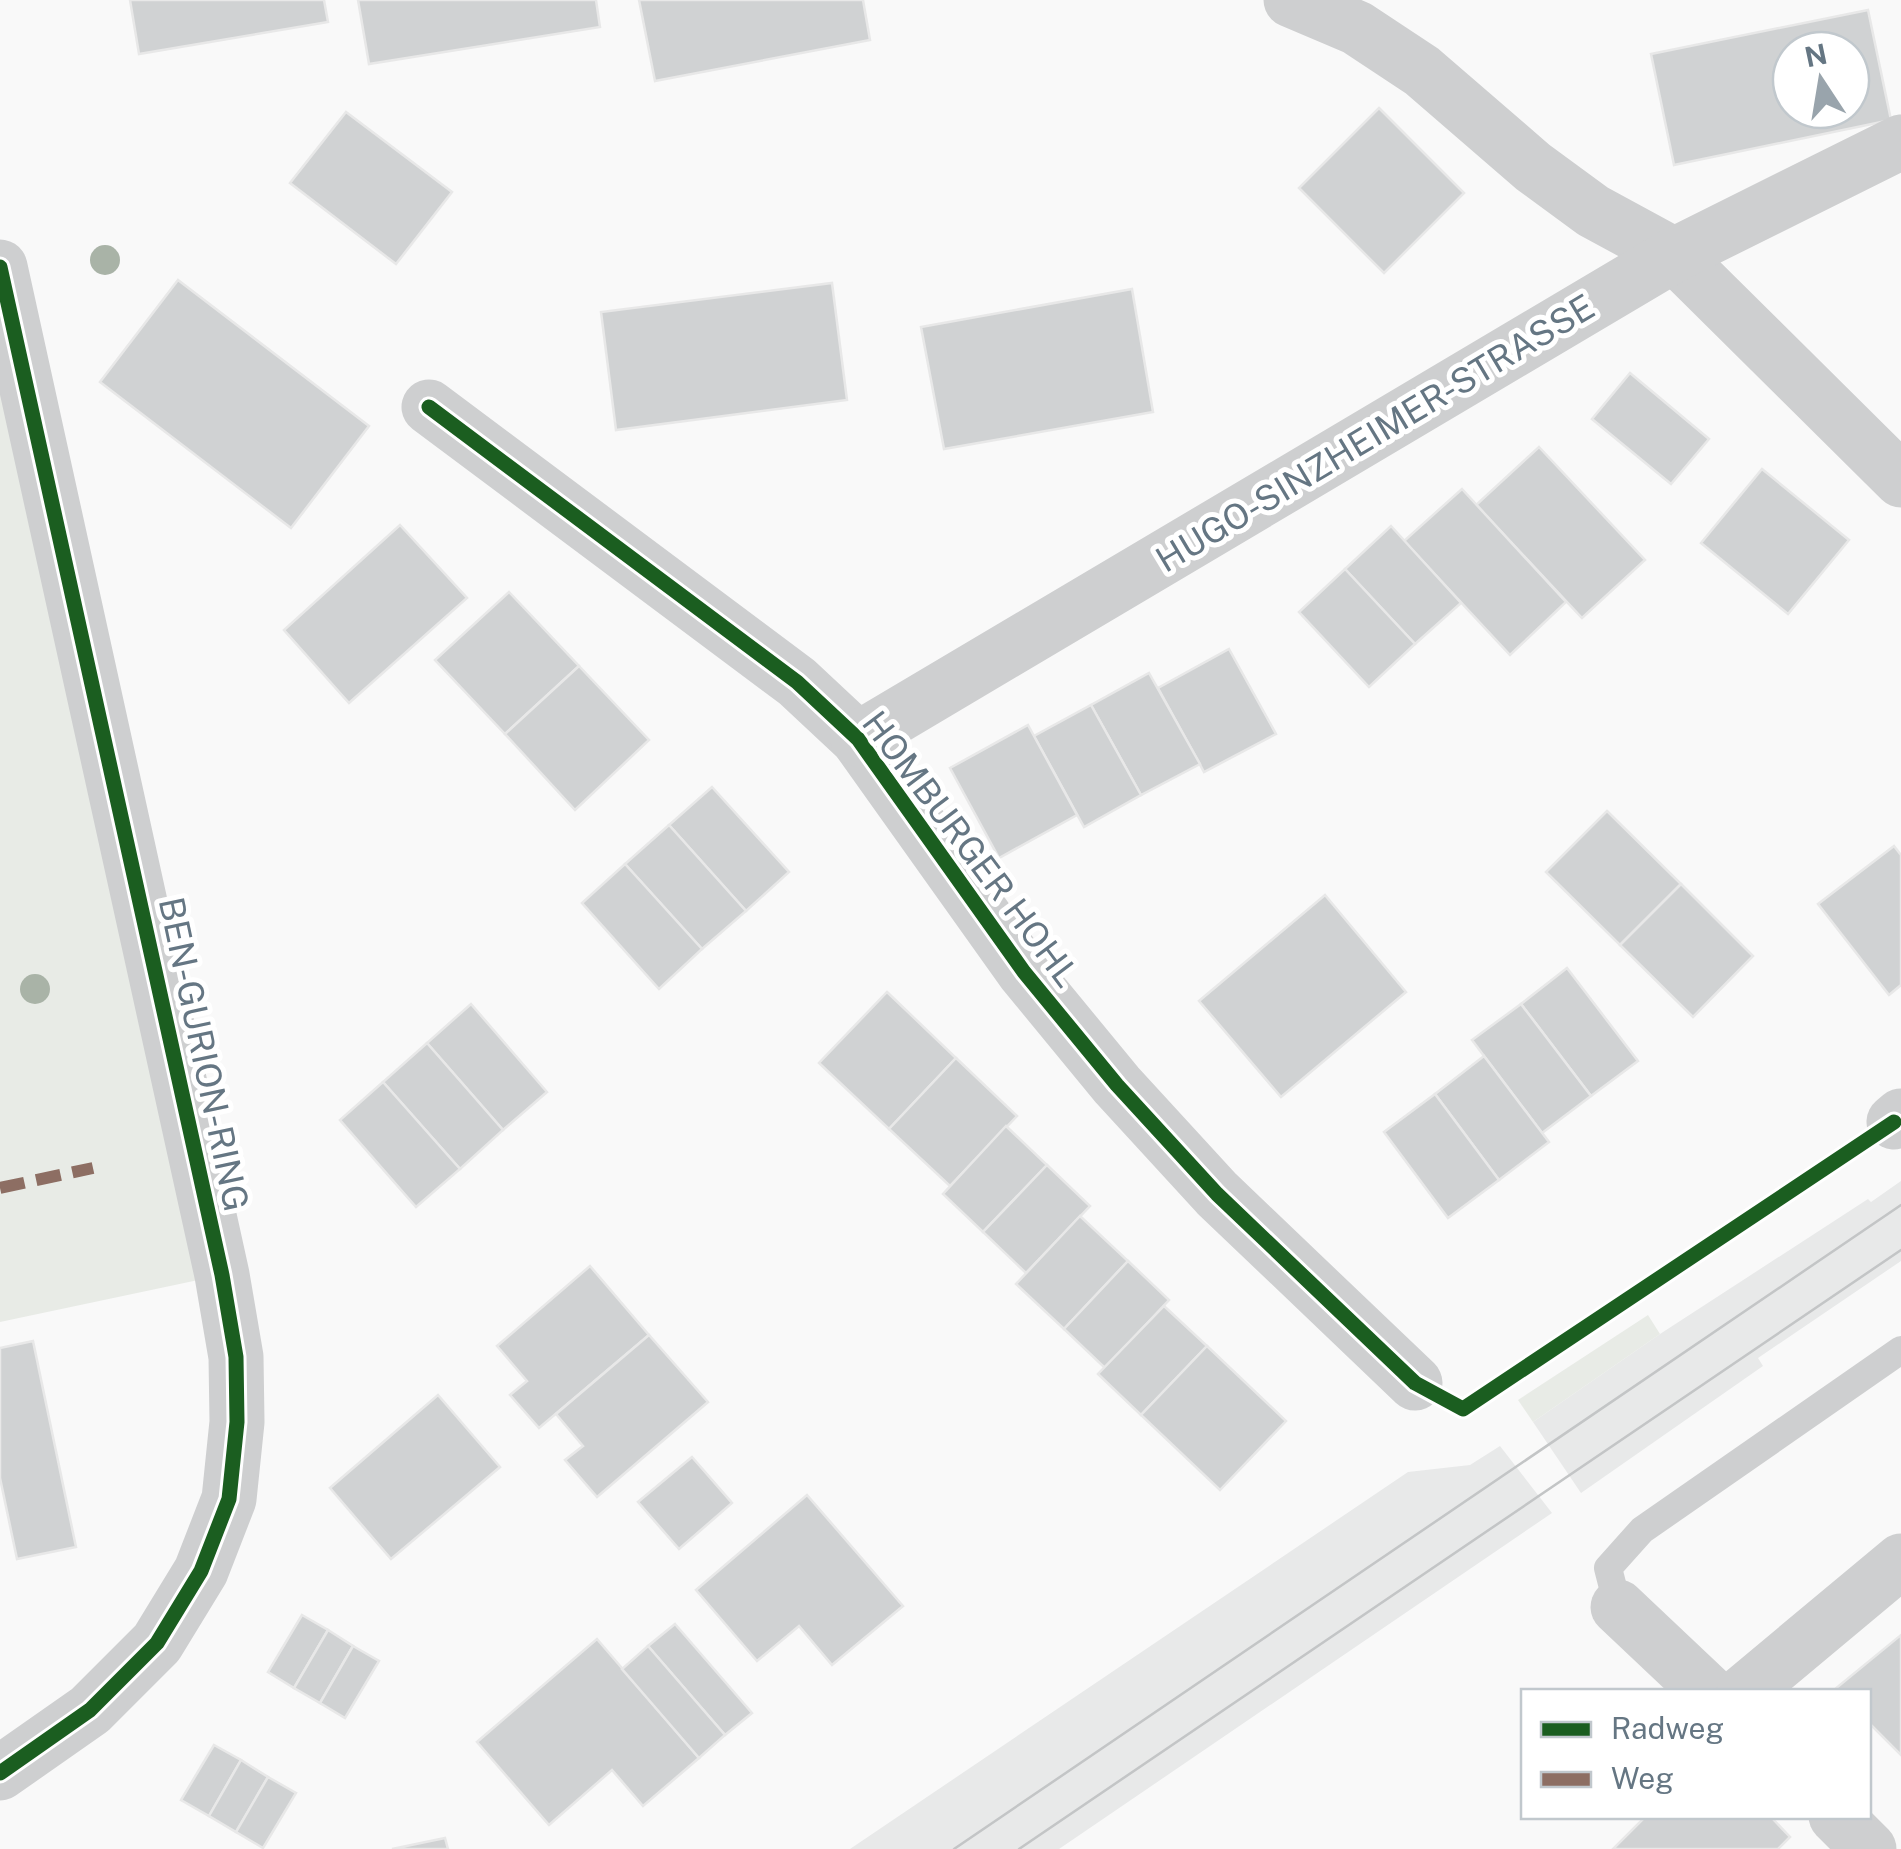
<svg xmlns="http://www.w3.org/2000/svg" width="1901" height="1849" font-family="'Public Sans',sans-serif">
<style>
.built{fill:#e8e9e9}
.green{fill:#e8ebe6}
.building{fill:#d0d2d3;stroke:#e8e8e8;stroke-width:2.5;fill-rule:evenodd}
.lines{fill:none;stroke-linecap:round;stroke-linejoin:round}
.lane{stroke:#cecfd0;stroke-width:28}
.street{stroke:#cecfd0;stroke-width:55}
.tram{stroke:#c3c5c6;stroke-width:2.5}
.quiet{stroke:#8d6e63;stroke-width:12;stroke-dasharray:25 12;stroke-linecap:butt}
.cycleway-casing{stroke:#fff;stroke-width:21}
.cycleway{stroke:#1b5e20;stroke-width:15}
.tree{fill:#a9b3a7}
.labels{text-anchor:middle;dominant-baseline:central;stroke-width:10;stroke-linejoin:round;paint-order:stroke}
.street-label{font-size:35px;fill:#657683;stroke:#fff}
</style>
<rect width="100%" height="100%" fill="#f9f9f9"/>
<!-- built -->
<g class="built">
<polygon points="1901,1181 1901,1261 1758,1358 1763,1366 1581,1493 1533,1422 1660,1334 1868,1199 1871,1202"/>
<polygon points="1500,1446 1552,1513 1059,1849 850,1849 1408,1472 1470,1465"/>
</g>
<!-- green -->
<g class="green">
<polygon points="0,317 222,1275 0,1322"/>
<polygon points="1648,1315 1660,1334 1533,1422 1518,1400"/>
</g>
<!-- building -->
<g class="building">
<polygon points="130,0 324,0 328,22 139,54"/>
<polygon points="358,0 596,0 600,27 369,64"/>
<polygon points="639,0 863,0 870,40 655,81"/>
<path d="M 1868,10 L 1891,120 L 1674,165 L 1651,54 ZM 1791,50 L 1851,50 L 1851,110 L 1791,110 Z"/>
<polygon points="1379,108 1464,193 1384,273 1299,188"/>
<polygon points="346,112 452,192 396,264 290,183"/>
<polygon points="178,280 369,426 291,528 100,382"/>
<polygon points="832,283 847,400 616,430 601,312"/>
<polygon points="1132,289 1153,412 944,449 921,327"/>
<polygon points="1630,373 1709,439 1671,484 1592,419"/>
<polygon points="1539,447 1645,560 1582,618 1476,505"/>
<polygon points="1762,469 1849,540 1788,614 1701,543"/>
<polygon points="1462,489 1566,602 1510,655 1404,541"/>
<polygon points="400,525 467,598 349,703 284,630"/>
<polygon points="1391,526 1461,603 1415,644 1345,569"/>
<polygon points="1345,569 1415,644 1369,687 1299,612"/>
<polygon points="509,592 579,666 505,734 435,660"/>
<polygon points="1229,649 1276,734 1204,772 1158,688"/>
<polygon points="579,666 649,740 575,810 505,734"/>
<polygon points="1149,673 1200,764 1141,795 1091,705"/>
<polygon points="1091,705 1141,795 1084,827 1034,736"/>
<polygon points="1028,725 1077,815 999,858 950,768"/>
<polygon points="712,787 789,872 746,911 669,825"/>
<polygon points="1607,811 1681,884 1620,945 1546,872"/>
<polygon points="669,825 746,911 702,949 625,864"/>
<polygon points="1894,846 1901,855 1901,985 1889,995 1818,904"/>
<polygon points="625,864 702,949 659,989 582,903"/>
<polygon points="1681,884 1753,956 1693,1017 1620,945"/>
<polygon points="1325,895 1406,992 1281,1097 1199,1001"/>
<polygon points="1567,968 1638,1061 1591,1096 1521,1004"/>
<polygon points="887,992 956,1058 889,1129 819,1063"/>
<polygon points="471,1004 547,1092 503,1130 427,1043"/>
<polygon points="1521,1004 1591,1096 1542,1133 1472,1040"/>
<polygon points="427,1043 503,1130 460,1169 383,1082"/>
<polygon points="1484,1056 1549,1142 1499,1180 1435,1094"/>
<polygon points="956,1058 1017,1116 950,1186 889,1129"/>
<polygon points="383,1082 460,1169 416,1207 340,1120"/>
<polygon points="1435,1094 1499,1180 1448,1218 1384,1132"/>
<polygon points="1006,1126 1047,1165 983,1232 943,1194"/>
<polygon points="1047,1165 1090,1206 1026,1273 983,1232"/>
<polygon points="1080,1216 1128,1261 1064,1329 1016,1284"/>
<polygon points="1128,1261 1169,1300 1105,1368 1064,1329"/>
<polygon points="590,1266 649,1335 539,1428 510,1395 527,1381 497,1346"/>
<polygon points="1164,1306 1207,1346 1141,1415 1098,1374"/>
<polygon points="649,1335 708,1402 597,1497 565,1460 583,1446 556,1414"/>
<polygon points="33,1341 76,1547 17,1559 0,1478 0,1348"/>
<polygon points="1207,1346 1286,1421 1220,1490 1141,1415"/>
<polygon points="438,1395 500,1467 391,1559 330,1488"/>
<polygon points="692,1457 732,1503 679,1549 638,1502"/>
<polygon points="807,1495 903,1606 832,1665 799,1626 757,1661 696,1590"/>
<polygon points="302,1615 328,1630 294,1688 268,1672"/>
<polygon points="675,1624 752,1713 725,1735 648,1646"/>
<polygon points="328,1630 353,1646 320,1703 294,1688"/>
<polygon points="1901,1635 1901,1755 1868,1722 1868,1692 1838,1692 1835,1689"/>
<polygon points="597,1639 699,1758 643,1806 612,1770 549,1825 477,1742"/>
<polygon points="353,1646 379,1661 345,1718 320,1703"/>
<polygon points="648,1646 725,1735 699,1758 622,1669"/>
<polygon points="214,1745 241,1760 209,1816 181,1800"/>
<polygon points="241,1760 268,1777 236,1832 209,1816"/>
<polygon points="268,1777 296,1793 263,1848 236,1832"/>
<polygon points="1646,1816 1770,1816 1790,1837 1778,1849 1613,1849"/>
<polygon points="445,1838 448,1849 392,1849"/>
</g>
<g class="lines">
<!-- lane -->
<polyline class="lane" points="1618,1607 1608,1568 1642,1530 1901,1350"/>
<!-- street -->
<g class="street">
<polyline points="1291,0 1357,28 1422,71 1533,167 1593,211 1674,255 1901,480"/>
<polyline points="0,267 222,1275 236,1357 237,1422 229,1499 201,1571 157,1643 90,1710 0,1773"/>
<polyline points="429,407 797,682 858,739 1024,972 1117,1085 1217,1194 1415,1383"/>
<polyline points="858,739 1674,255 1901,142"/>
<polyline points="1894,1122 1901,1116"/>
<polyline points="1618,1607 1708,1692"/>
<polyline points="1744,1692 1901,1561"/>
<polyline points="1836,1816 1869,1849"/>
</g>
<!-- tram -->
<g class="tram">
<polyline points="954,1849 1901,1205"/>
<polyline points="1019,1849 1901,1250"/>
</g>
<!-- quiet -->
<polyline class="quiet" points="0,1188 93,1168"/>
<defs>
<g id="cycleway">
<polyline points="0,267 222,1275 236,1357 237,1422 229,1499 201,1571 157,1643 90,1710 0,1773"/>
<polyline points="429,407 797,682 858,739 1024,972 1117,1085 1217,1194 1415,1383 1463,1409 1894,1122"/>
</g>
</defs>
<!-- cycleway casing -->
<use href="#cycleway" class="cycleway-casing"/>
<!-- cycleway -->
<use href="#cycleway" class="cycleway"/>
</g>
<!-- trees -->
<g class="tree">
<circle cx="105" cy="260" r="15"/>
<circle cx="35" cy="989" r="15"/>
</g>
<g class="labels">
<!-- street labels -->
<g class="street-label">
<text transform="translate(1375 433) rotate(-31)">HUGO-SINZHEIMER-STRASSE</text>
<text transform="translate(971 849) rotate(53)">HOMBURGER HOHL</text>
<text transform="translate(204 1054) rotate(78)">BEN-GURION-RING</text>
</g>
</g>
<!-- legend -->
<rect x="1521" y="1689" width="350" height="130" fill="#ffffff" stroke="#c1c8cd" stroke-width="2.5"/>
<rect x="1541" y="1722" width="50" height="15" fill="#1b5e20" stroke="#c1c8cd" stroke-width="2.5"/>
<text x="1611" y="1739" font-size="30" fill="#657683">Radweg</text>
<rect x="1541" y="1772" width="50" height="15" fill="#8d6e63" stroke="#c1c8cd" stroke-width="2.5"/>
<text x="1611" y="1789" font-size="30" fill="#657683">Weg</text>
<!-- north arrow -->
<g transform="translate(1821 80) rotate(348)"><circle r="48" fill="#ffffff" stroke="#c1c8cd" stroke-width="2.5"/>
<path d="M0-8L18 38L0 25L-18 38Z" fill="#99a4ac"/>
<text y="-15" font-size="28" font-weight="bold" text-anchor="middle" fill="#657683">N</text>
</g>
</svg>
